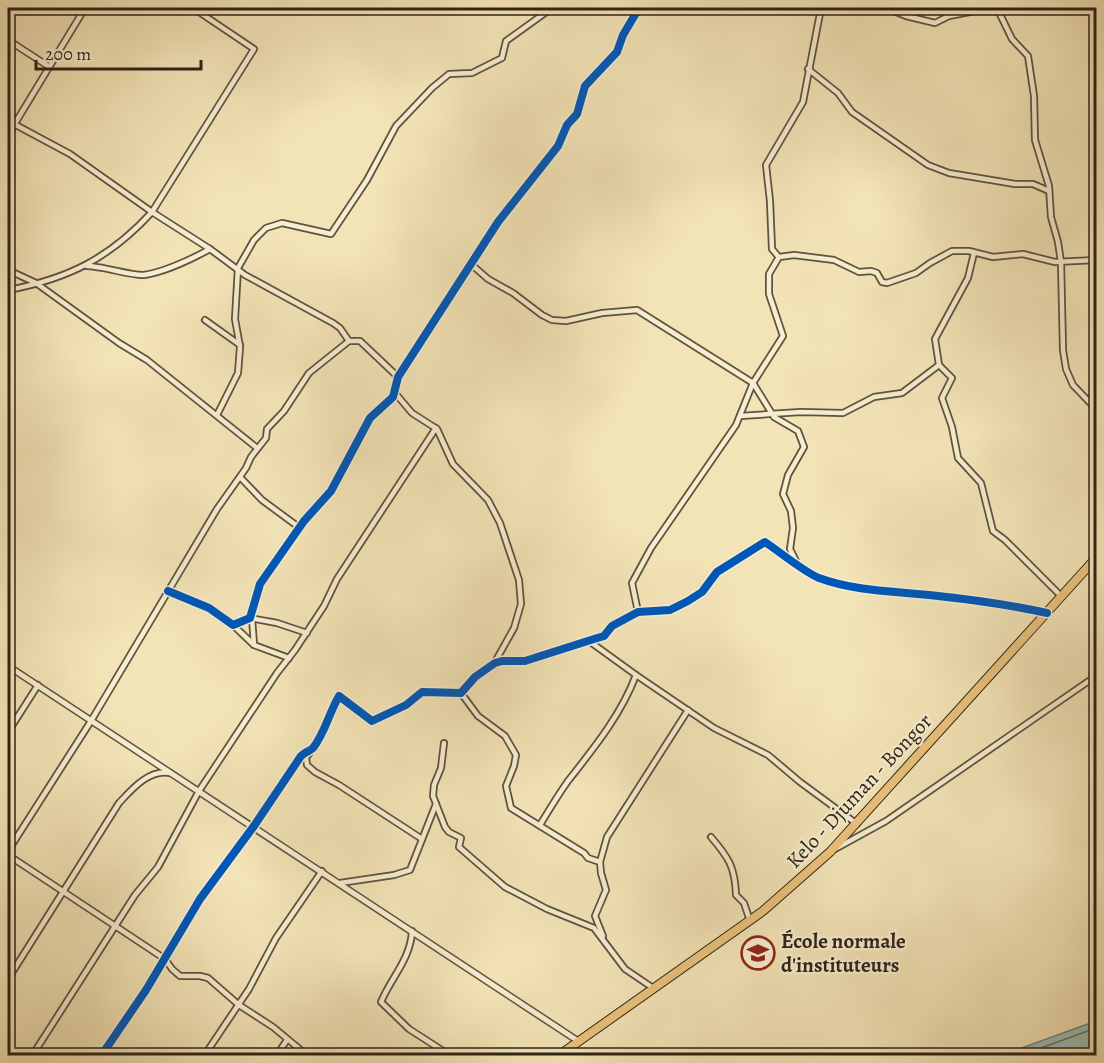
<svg xmlns="http://www.w3.org/2000/svg" width="1104" height="1063" font-family="Alegreya,serif">
<style>
.water{fill:#9dbeb5;stroke:#708076;stroke-width:1.5}
.lines{fill:none;stroke-linecap:round;stroke-linejoin:round}
.shore{stroke:#657066;stroke-width:1.5}
.minor-casing{stroke:#5e533f;stroke-width:8}
.tertiary-casing{stroke:#5e533f;stroke-width:8}
.trunk-casing{stroke:#2d2317;stroke-width:10}
.minor{stroke:#f7edd0;stroke-width:4.5}
.tertiary{stroke:#f7edd0;stroke-width:5}
.trunk{stroke:#eac27c;stroke-width:8}
.cycleway-casing{stroke:#f7edd0;stroke-width:11}
.cycleway{stroke:#0057b8;stroke-width:8}
.labels{text-anchor:middle;dominant-baseline:central;stroke-width:4.5;stroke-linejoin:round;paint-order:stroke}
.street-label{font-size:21px;fill:#2d2317;stroke:#f7edd0}
.poi-label{font-size:21px;font-weight:bold;fill:#2d2317;stroke:#f7edd0;text-anchor:start}
</style>
<rect width="100%" height="100%" fill="#f3e4b7"/>
<filter id="stains"><feTurbulence type="fractalNoise" baseFrequency=".00333" numOctaves="4"/><feColorMatrix values="0 0 0 0 .2 0 0 0 0 .09 0 0 0 0 .02 0 0 0 .5 -.17"/></filter>
<radialGradient id="worn" r=".72"><stop offset=".6" stop-color="#630" stop-opacity="0"/><stop offset="1" stop-color="#630" stop-opacity=".3"/></radialGradient>
<!-- water -->
<polygon class="water" points="1096,1021 1096,1055 1002,1055"/>
<g class="lines">
<!-- shore -->
<polyline class="shore" points="1019,1056 1096,1028"/>
<defs>
<g id="minor">
<polyline points="886,8 906,16 935,23 949,16 990,8"/>
<polyline points="997,8 1012,39 1028,56 1034,96 1035,140 1049,186 1051,217 1058,242 1061,262 1063,350 1066,369 1073,385 1096,409"/>
<polyline points="8,40 48,66"/>
<polyline points="808,69 838,93 852,112 928,165 949,173 1015,184 1033,184 1049,191"/>
<polyline points="14,124 70,154 152,212 210,249 245,275 333,323 340,328 349,341"/>
<polyline points="8,135 85,8"/>
<polyline points="974,253 968,278 935,339 939,365 952,378 942,398 952,427 958,458 981,483 993,531 1005,540 1061,596"/>
<polyline points="777,255 772,249 770,201 766,165 803,102 821,8"/>
<polyline points="472,265 488,279 513,293 542,315 552,320 566,321 602,313 637,310 753,383 783,336 769,294 769,274 779,257 794,255 834,260 859,272 871,271 877,273 882,282 887,283 916,273 930,263 952,251 969,251 993,257 1023,254 1055,262 1096,260"/>
<path d="M 87,266 C 102,266 132,276 144,275 C 164,272 192,259 210,249"/>
<polyline points="8,270 36,283 119,343 147,360 257,448"/>
<path d="M 8,290 C 68,279 110,258 152,212 L 254,49 L 193,8"/>
<polyline points="205,320 240,345"/>
<polyline points="753,383 774,417 798,431 804,447 788,475 783,494 791,511 793,528 790,549 796,561"/>
<polyline points="395,393 412,413 437,429 453,464 488,500 500,523 519,580 521,604 514,628 495,662"/>
<polyline points="217,415 238,373 240,347 235,319 238,268 254,240 266,228 282,223 331,234 367,180 396,126 432,88 449,74 472,73 502,58 506,41 552,8"/>
<polyline points="740,416 801,412 843,413 874,397 902,393 939,365"/>
<polyline points="240,477 262,500 300,528"/>
<polyline points="168,591 209,608 233,625 250,618 260,584 304,521 331,491 370,418 393,397 398,377 498,222 558,146 567,125 577,114 585,86 617,52 623,35 639,8"/>
<polyline points="638,612 632,583 651,548 736,425 753,383"/>
<polyline points="250,618 277,623 307,633"/>
<polyline points="252,618 254,645"/>
<polyline points="233,625 254,645 289,658"/>
<polyline points="636,675 714,728 768,755 800,782 857,824"/>
<polyline points="461,693 478,716 505,736 516,755 514,766 506,786 511,808 584,853 588,858 600,862 601,873 606,890 595,916 603,936"/>
<polyline points="8,732 38,685"/>
<polyline points="444,743 441,768 434,785 433,796 445,827 449,832 461,838 459,847 505,887 547,909 594,928 625,969 653,988"/>
<polyline points="311,751 306,758 307,765 315,772 339,785 422,839"/>
<path d="M 540,825 C 549,810 558,795 568,781 C 594,748 621,715 636,675 L 589,641"/>
<path d="M 711,837 C 729,858 735,867 736,895 L 744,903 L 750,921"/>
<polyline points="835,849 886,821 1096,676"/>
<polyline points="8,851 91,721 217,509 246,468 251,457 266,438 267,429 284,411 309,373 349,341 360,341 398,377"/>
<polyline points="8,855 165,959 172,969 180,976 200,976 208,978 239,1005 273,1027 308,1056"/>
<polyline points="600,862 607,837 688,710"/>
<polyline points="340,883 394,875 410,870 436,804"/>
<path d="M 412,931 C 411,958 391,978 381,1002 L 409,1029 L 451,1056"/>
<path d="M 8,979 L 119,803 C 132,789 149,769 170,773"/>
<polyline points="8,1049 18,1056"/>
<polyline points="32,1056 135,895 158,867 199,791 277,673 295,650 324,606 337,579 436,428"/>
<path d="M 101,1056 L 146,990 L 200,899 L 254,826 L 301,756 C 305,752 310,751 313,748 C 325,733 329,713 339,696 L 372,721 L 406,705 L 422,692 L 461,693 L 475,677 L 495,663 L 502,661 L 525,661 L 594,639 L 604,636 L 612,626 L 638,612 L 670,610 L 688,601 L 702,592 L 717,572 L 765,542 C 780,552 803,572 819,578 C 857,592 897,591 937,596 C 974,600 1010,605 1046,613"/>
<polyline points="204,1056 249,989 276,938 322,871"/>
<polyline points="276,1056 287,1040"/>
</g>
<polyline id="tertiary" points="8,666 578,1041"/>
<polyline id="trunk" points="558,1056 763,911 830,852 1096,558"/>
</defs>
<!-- minor casing -->
<use href="#minor" class="minor-casing"/>
<!-- tertiary casing -->
<use href="#tertiary" class="tertiary-casing"/>
<!-- trunk casing -->
<use href="#trunk" class="trunk-casing"/>
<!-- minor -->
<use href="#minor" class="minor"/>
<!-- tertiary -->
<use href="#tertiary" class="tertiary"/>
<!-- trunk -->
<use href="#trunk" class="trunk"/>
<defs>
<g id="cycleway">
<polyline points="168,591 209,608 233,625 250,618 260,584 304,521 331,491 370,418 393,397 398,377 498,222 558,146 567,125 577,114 585,86 617,52 623,35 639,8"/>
<path d="M 101,1056 L 146,990 L 200,899 L 254,826 L 301,756 C 305,752 310,751 313,748 C 325,733 329,713 339,696 L 372,721 L 406,705 L 422,692 L 461,693 L 475,677 L 495,663 L 502,661 L 525,661 L 594,639 L 604,636 L 612,626 L 638,612 L 670,610 L 688,601 L 702,592 L 717,572 L 765,542 C 780,552 804,572 819,578 C 857,592 898,591 938,596 C 975,600 1011,605 1047,613"/>
</g>
</defs>
<!-- cycleway casing -->
<use href="#cycleway" class="cycleway-casing"/>
<!-- cycleway -->
<use href="#cycleway" class="cycleway"/>
</g>
<!-- icons -->
<defs>
<symbol id="school-ring" viewBox="-11 -11 22 22"><circle r="9.5" fill="#f7edd0" stroke="#8f2418" stroke-width="1.5"/><path d="M0-5L7-2L0 1L-7-2ZM-4 1L0 2.5L4 1V4Q0 6-4 4Z" fill="#8f2418"/></symbol>
</defs>
<g fill-rule="evenodd">
<use href="#school-ring" x="739" y="934" width="38" height="38"/>
</g>
<g class="labels">
<!-- street labels -->
<g class="street-label">
<text transform="translate(859 791) rotate(-47)">Kelo - Djuman - Bongor</text>
</g>
<!-- poi labels -->
<g class="poi-label">
<text x="781" y="941">École normale<tspan x="781" dy="24">d'instituteurs</tspan></text>
</g>
</g>
<!-- margin -->
<rect width="1104" height="1063" fill="none" stroke="#f3e4b7" stroke-width="30"/>
<rect x="9" y="9" width="1086" height="1045" fill="none" stroke="#2d2317" stroke-width="3"/>
<rect x="15" y="15" width="1074" height="1033" fill="none" stroke="#2d2317" stroke-width="1.5"/>
<!-- scale -->
<path d="M36 60v9h165v-9" fill="none" stroke="#2d2317" stroke-width="3"/>
<text x="45" y="60" font-size="18" fill="#2d2317" stroke="#f7edd0" stroke-width="4.5" paint-order="stroke">200 m</text>
<rect width="100%" height="100%" filter="url(#stains)"/>
<rect width="100%" height="100%" fill="url(#worn)"/>
</svg>
